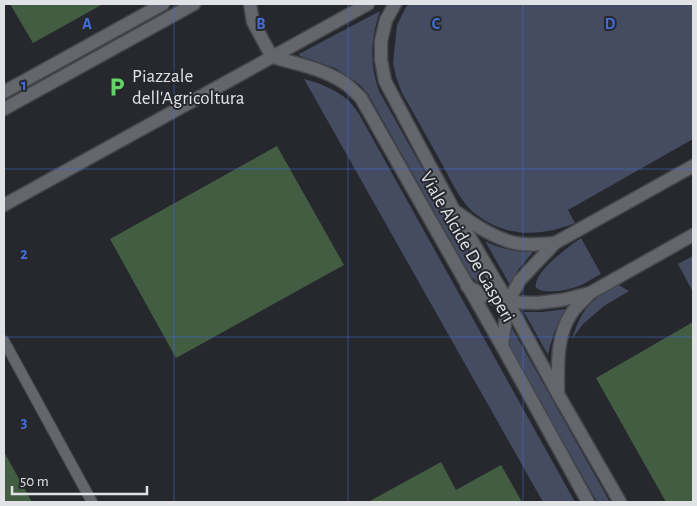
<svg xmlns="http://www.w3.org/2000/svg" width="697" height="506" font-family="'Alegreya Sans',sans-serif">
<style>
.green{fill:#454c62}
.building{fill:#425d41}
.lines{fill:none;stroke-linecap:round;stroke-linejoin:round}
.lane-casing{stroke:#46474b;stroke-width:12}
.street-casing{stroke:#46474b;stroke-width:15}
.lane{stroke:#64666d;stroke-width:10}
.street{stroke:#64666d;stroke-width:12}
.grid{fill:none;stroke:#446cdb;stroke-width:1;stroke-opacity:0.55}
.labels{text-anchor:middle;dominant-baseline:central;stroke-width:4;stroke-linejoin:round;paint-order:stroke}
.poi-label{font-size:19px;fill:#e1e2e6;stroke:#26282d;text-anchor:start}
.street-label{font-size:19px;fill:#e1e2e6;stroke:#26282d}
.grid-label{font-size:16px;text-anchor:middle;font-weight:bold;fill:#446cdb;stroke:#26282d;stroke-width:4;stroke-linejoin:round;paint-order:stroke}
</style>
<rect width="100%" height="100%" fill="#26282d"/>
<!-- green -->
<g class="green">
<path d="M 409,4 L 693,4 L 693,139 L 568,210 L 575,223 C 544,236 508,238 480,217 C 476,214 471,211 468,207 C 457,194 450,179 442,164 C 429,141 416,117 402,93 L 396,77 L 393,62 L 397,25 L 406,7 Z"/>
<path d="M 380,11 C 371,38 369,64 379,91 L 489,287 L 477,282 L 471,277 L 368,94 L 359,84 L 335,68 L 300,56 L 299,54 Z"/>
<path d="M 304,79 C 320,83 337,90 349,101 C 353,105 356,110 359,114 L 575,502 L 543,502 Z"/>
<path d="M 581,238 L 601,274 C 594,277 587,283 579,286 C 568,290 546,295 536,288 C 532,272 569,247 581,238 Z"/>
<path d="M 485,241 C 500,249 516,252 533,252 L 518,270 L 510,285 Z"/>
<polygon points="693,256 693,292 678,264"/>
<path d="M 617,284 L 629,291 L 604,306 L 583,324 L 572,339 C 582,308 590,301 617,284 Z"/>
<path d="M 566,309 C 556,324 552,338 548,355 L 524,312 L 543,312 Z"/>
<polygon points="512,328 610,502 597,502 511,349 509,345"/>
</g>
<!-- building -->
<g class="building">
<polygon points="10,4 103,4 33,43"/>
<polygon points="277,146 344,265 176,358 110,239"/>
<polygon points="693,322 693,502 666,502 596,378"/>
<polygon points="4,452 32,502 4,502"/>
<polygon points="441,462 456,490 501,465 522,502 368,502"/>
</g>
<g class="lines">
<defs>
<polyline id="lane" points="4,341 92,502"/>
<g id="street">
<polyline points="250,4 253,22 272,57"/>
<polyline points="395,4 386,20 381,41 381,60 385,81 429,164 455,212 508,302 558,394 620,502"/>
<path d="M 272,57 C 298,64 324,69 346,84 C 351,88 356,93 361,98 L 502,346 L 588,502"/>
<polyline points="4,92 163,4"/>
<polyline points="4,109 194,4"/>
<polyline points="4,205 368,4"/>
<path d="M 458,213 C 474,225 491,236 511,242 C 525,246 541,244 555,243"/>
<polyline points="467,286 488,297 508,302 537,303 562,300 590,293 693,235"/>
<polyline points="502,346 508,302 520,280 555,243 693,166"/>
<path d="M 558,392 C 558,366 556,337 571,314 C 576,306 584,300 590,293"/>
</g>
</defs>
<!-- lane casing -->
<use href="#lane" class="lane-casing"/>
<!-- street casing -->
<use href="#street" class="street-casing"/>
<!-- lane -->
<use href="#lane" class="lane"/>
<!-- street -->
<use href="#street" class="street"/>
</g>
<!-- grid -->
<path class="grid" d="M 174,4 L 174,502M 348,4 L 348,502M 523,4 L 523,502M 4,169 L 693,169M 4,337 L 693,337"/>
<!-- icons -->
<defs>
<symbol id="parking-bare" viewBox="-9 -9 18 18"><path d="M-3.5-5.5H1a3.5 3.5 0 0 1 0 7H-1V5.5H-3.5ZM-1-3.4V-.6H.8a1.4 1.4 0 0 0 0-2.8Z" fill="#64d468" stroke="#26282d" stroke-width="2.5" paint-order="stroke"/></symbol>
</defs>
<g fill-rule="evenodd">
<use href="#parking-bare" x="103" y="73" width="28" height="28"/>
</g>
<g class="labels">
<!-- poi labels -->
<g class="poi-label">
<text x="132" y="76">Piazzale<tspan x="132" dy="22">dell'Agricoltura</tspan></text>
</g>
<!-- street labels -->
<g class="street-label">
<text transform="translate(467 247) rotate(60)">Viale Alcide De Gasperi</text>
</g>
</g>
<g class="grid-label">
<text x="87" y="29">A</text>
<text x="261" y="29">B</text>
<text x="436" y="29">C</text>
<text x="610" y="29">D</text>
<text x="24" y="90">1</text>
<text x="24" y="259">2</text>
<text x="24" y="427">3</text>
</g>
<!-- border -->
<rect width="697" height="506" fill="none" stroke="#e1e2e6" stroke-width="10"/>
<!-- scale -->
<path d="M12 486v8h135v-8" fill="none" stroke="#e1e2e6" stroke-width="2.5"/>
<text x="20" y="486" font-size="15" fill="#e1e2e6" stroke="#26282d" stroke-width="4" paint-order="stroke">50 m</text>
</svg>
